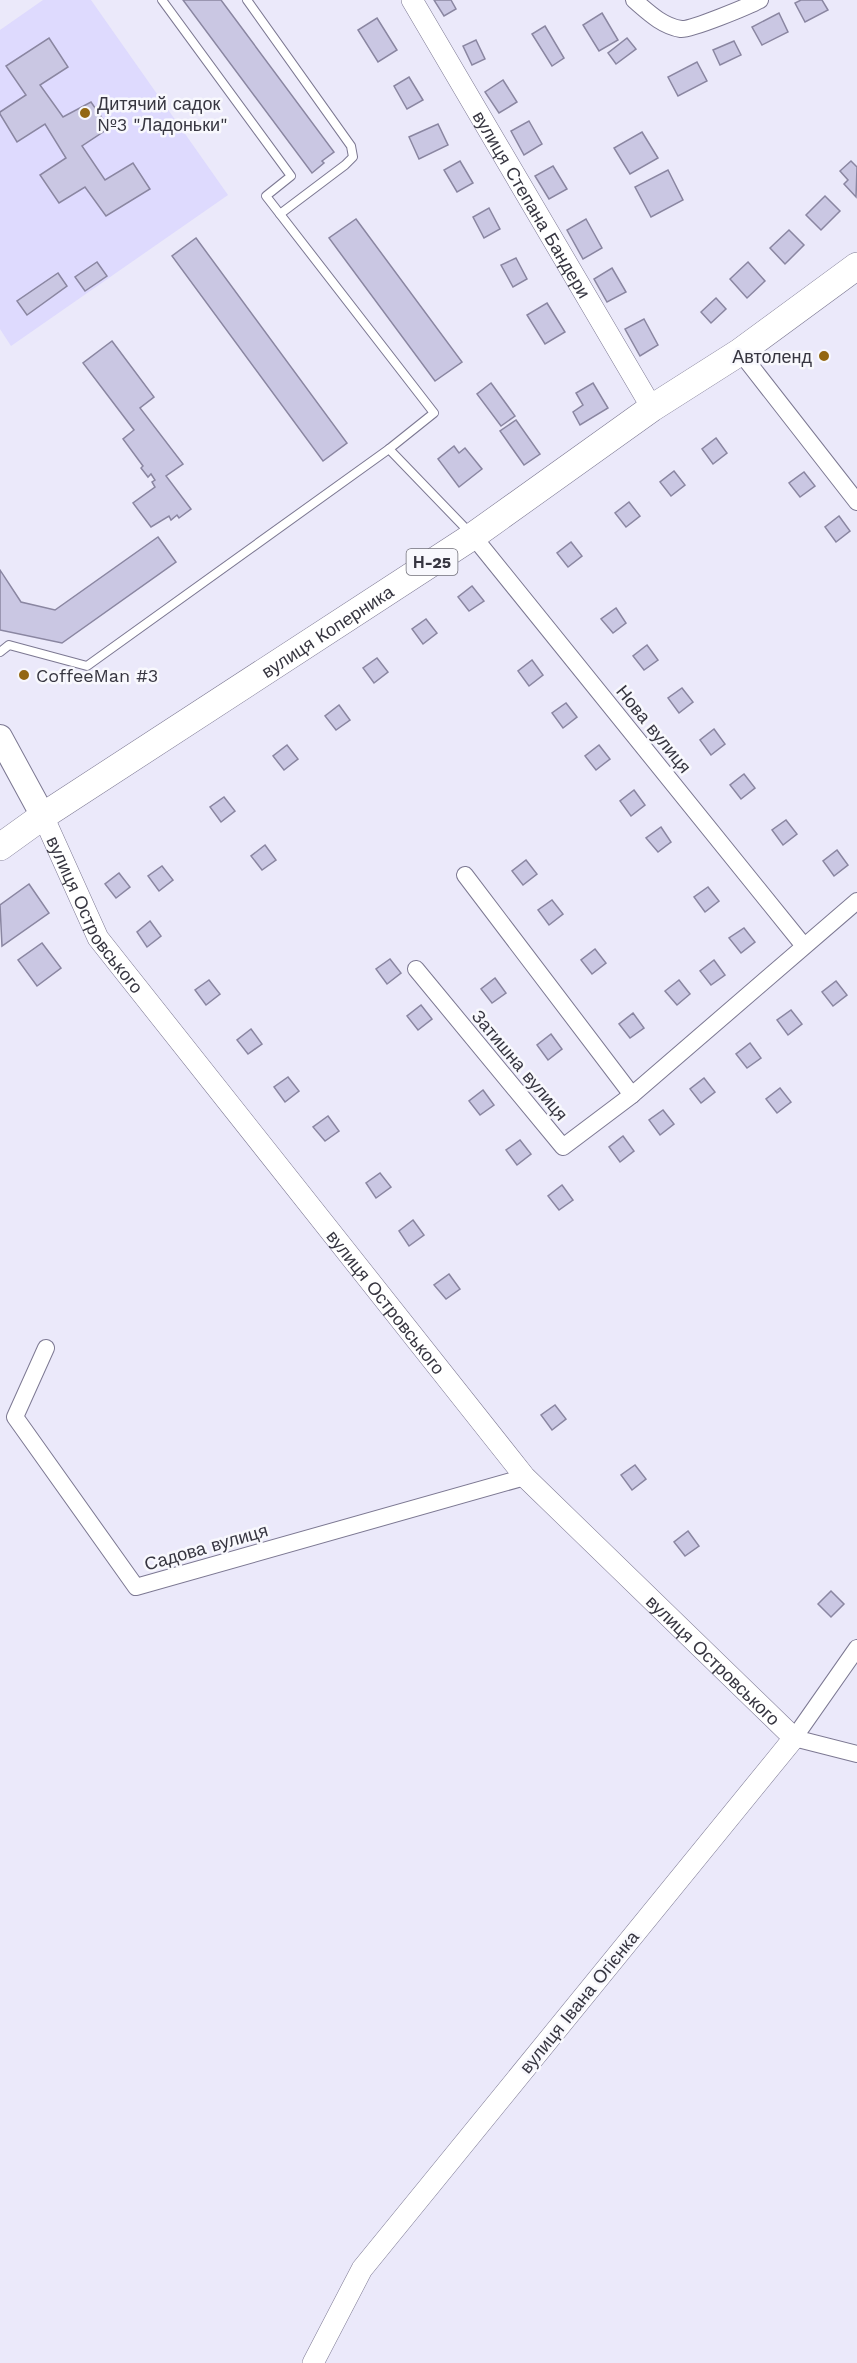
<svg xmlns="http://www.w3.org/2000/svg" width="857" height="2363" font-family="'Work Sans',sans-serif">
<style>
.built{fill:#dedafe}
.building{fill:#cac7e3;stroke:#8a86a1;stroke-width:1.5}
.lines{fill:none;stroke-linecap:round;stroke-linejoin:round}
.service-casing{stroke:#7c7892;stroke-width:10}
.minor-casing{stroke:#7c7892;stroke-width:18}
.tertiary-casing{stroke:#7c7892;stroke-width:22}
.secondary-casing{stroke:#7c7892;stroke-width:26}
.primary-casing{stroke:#7c7892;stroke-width:28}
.service{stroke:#fff;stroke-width:8}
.minor{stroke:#fff;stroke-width:16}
.tertiary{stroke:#fff;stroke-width:21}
.secondary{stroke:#fff;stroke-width:24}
.primary{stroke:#fff;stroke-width:27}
.poi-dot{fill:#936712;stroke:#f8f8fd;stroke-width:2}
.labels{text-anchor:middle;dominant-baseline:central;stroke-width:5;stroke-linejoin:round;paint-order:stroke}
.shield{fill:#f8f8fd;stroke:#717079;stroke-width:1.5}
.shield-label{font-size:16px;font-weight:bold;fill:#373641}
.poi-label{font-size:18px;fill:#373641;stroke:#f8f8fd;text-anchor:start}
.street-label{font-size:18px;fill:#373641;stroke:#f8f8fd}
</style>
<rect width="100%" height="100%" fill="#ebe9fa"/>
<!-- built -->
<polygon class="built" points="43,0 91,0 228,195 11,346 0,329 0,30"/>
<!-- building -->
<g class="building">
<polygon points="183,0 221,0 334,152 322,161 324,163 312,173"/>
<polygon points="434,0 451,0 456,9 444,16"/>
<polygon points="801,0 822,0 828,10 805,22 795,3"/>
<polygon points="602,13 618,40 599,51 583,25"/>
<polygon points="779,13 788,32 762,45 752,27"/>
<polygon points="377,18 397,50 378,62 358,30"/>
<polygon points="545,26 564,58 552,66 532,34"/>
<polygon points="49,38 68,67 40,85 63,117 91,102 109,128 82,146 105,180 133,163 150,189 106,216 85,187 59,203 40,175 66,158 45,124 17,142 0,114 0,112 26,95 6,66"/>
<polygon points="627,38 636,49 616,64 608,53"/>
<polygon points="476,40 485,59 472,65 463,46"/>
<polygon points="734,41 741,55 720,65 713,50"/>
<polygon points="697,62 707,81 678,96 668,77"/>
<polygon points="409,77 423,100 407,109 394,86"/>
<polygon points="503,80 517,102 499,113 485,92"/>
<polygon points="529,121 542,144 524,155 511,131"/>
<polygon points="438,124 448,145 419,159 409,137"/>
<polygon points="642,132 658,158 630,174 614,148"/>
<polygon points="460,161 473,183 457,192 444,170"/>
<polygon points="851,161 857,167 856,197 844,184 848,180 840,171"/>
<polygon points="553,166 567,189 549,199 535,176"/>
<polygon points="668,170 683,200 651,217 635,187"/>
<polygon points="825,196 840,211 821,230 806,215"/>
<polygon points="489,208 500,229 484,238 473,217"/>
<polygon points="356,219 462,362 435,381 329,238"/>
<polygon points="586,219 602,248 583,259 567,230"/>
<polygon points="789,230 804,245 785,264 770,248"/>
<polygon points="196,238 347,443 323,461 172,256"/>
<polygon points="516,258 527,279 513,287 501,265"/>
<polygon points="97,262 107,276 85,291 75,277"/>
<polygon points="748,262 765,281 747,298 730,279"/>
<polygon points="612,268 626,292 607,302 594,279"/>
<polygon points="58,273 67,286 27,315 17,301"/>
<polygon points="716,298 726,309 711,323 701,312"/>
<polygon points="547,303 565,332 545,344 527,315"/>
<polygon points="644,319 658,345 640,356 625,329"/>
<polygon points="112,341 154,397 140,408 183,464 166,476 191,509 179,518 177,515 171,520 169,516 151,527 133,503 155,487 152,482 155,480 151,474 148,477 141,468 143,466 123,439 134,430 83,363"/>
<polygon points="491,383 515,416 501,426 477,394"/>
<polygon points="593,383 608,408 580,425 573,412 583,405 576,393"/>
<polygon points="516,420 540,454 524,465 500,431"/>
<polygon points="716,438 727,453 713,464 702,449"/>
<polygon points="454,446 459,453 465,448 482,469 459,487 438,459"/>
<polygon points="674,471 685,485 671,496 660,482"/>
<polygon points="804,472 815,486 800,497 789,483"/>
<polygon points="629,502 640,516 626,527 615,513"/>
<polygon points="839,516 850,531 836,542 825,527"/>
<polygon points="158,537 176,562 62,643 0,630 0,570 21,602 55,610"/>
<polygon points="571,542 582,556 568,567 557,553"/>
<polygon points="472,586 484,601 469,611 458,597"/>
<polygon points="616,608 626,623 613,633 601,619"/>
<polygon points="426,619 437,633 423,644 412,629"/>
<polygon points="647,645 658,660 644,670 633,656"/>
<polygon points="377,658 388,672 374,683 363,668"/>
<polygon points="532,660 543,675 529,686 518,671"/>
<polygon points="682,688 693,702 679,713 668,698"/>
<polygon points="566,703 577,717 563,728 552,713"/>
<polygon points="339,705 350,720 336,730 325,716"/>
<polygon points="714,729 725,744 711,755 700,740"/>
<polygon points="287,745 298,759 284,770 273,756"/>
<polygon points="599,745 610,759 596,770 585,756"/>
<polygon points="744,774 755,788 741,799 730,785"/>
<polygon points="634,790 645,805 631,816 620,801"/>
<polygon points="224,797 235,811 221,822 210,807"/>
<polygon points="786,820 797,834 783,845 772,830"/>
<polygon points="661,827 671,842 658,852 646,838"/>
<polygon points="265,845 276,860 262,870 251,856"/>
<polygon points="837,850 848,865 834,876 823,861"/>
<polygon points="526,860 537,874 523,885 512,871"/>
<polygon points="162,866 173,880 159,891 148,876"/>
<polygon points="119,873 130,887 116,898 105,884"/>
<polygon points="29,884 49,913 2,946 0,905"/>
<polygon points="708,887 719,901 705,912 694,897"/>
<polygon points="552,900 563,914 549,925 538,910"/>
<polygon points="150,921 161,936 147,947 137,932"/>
<polygon points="744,928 755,942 741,953 729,938"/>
<polygon points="42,943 61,968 37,986 18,960"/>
<polygon points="595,949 606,963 592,974 581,960"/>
<polygon points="390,959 401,973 387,984 376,969"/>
<polygon points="714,960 725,975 711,985 700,971"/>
<polygon points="495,978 506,993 492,1003 481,989"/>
<polygon points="209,980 220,994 206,1005 195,990"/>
<polygon points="679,980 690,994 677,1005 665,991"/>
<polygon points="836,981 847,995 833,1006 822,992"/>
<polygon points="421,1005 432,1019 418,1030 407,1016"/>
<polygon points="791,1010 802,1024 788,1035 777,1020"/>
<polygon points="633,1013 644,1028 630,1038 619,1024"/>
<polygon points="251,1029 262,1044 248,1054 237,1040"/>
<polygon points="551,1034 562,1049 548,1060 537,1045"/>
<polygon points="750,1043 761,1058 747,1068 736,1054"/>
<polygon points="288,1077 299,1091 285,1102 274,1087"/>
<polygon points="704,1078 715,1092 701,1103 690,1089"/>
<polygon points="780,1088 791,1102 777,1113 766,1099"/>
<polygon points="483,1090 494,1105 480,1115 469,1101"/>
<polygon points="663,1110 674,1124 660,1135 649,1120"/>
<polygon points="328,1116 339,1131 325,1141 313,1127"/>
<polygon points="623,1136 634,1151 620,1162 609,1147"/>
<polygon points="520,1140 531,1154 517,1165 506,1150"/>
<polygon points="380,1173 391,1187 376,1198 366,1183"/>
<polygon points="562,1185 573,1200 559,1210 548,1196"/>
<polygon points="413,1220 424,1235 409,1246 399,1231"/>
<polygon points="449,1274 460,1289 446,1299 434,1285"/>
<polygon points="555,1405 566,1419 552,1430 541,1415"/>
<polygon points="635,1465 646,1479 632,1490 621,1475"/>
<polygon points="688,1531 699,1546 685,1556 674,1542"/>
<polygon points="831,1591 844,1604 831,1617 818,1604"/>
</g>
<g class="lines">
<defs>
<g id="service">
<polyline points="162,0 291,176 266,196 434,413 389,449 471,534"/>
<polyline points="247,0 351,146 353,157 345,165 280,214"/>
<polyline points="0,652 9,645 87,666 389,449"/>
</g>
<g id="minor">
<path d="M 634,0 C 648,12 662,26 681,29 C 691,30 749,6 760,0"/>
<polyline points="740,352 857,502"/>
<polyline points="473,536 804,946"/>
<polyline points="465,875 632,1095"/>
<polyline points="416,969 563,1147 632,1095 857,901"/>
<polyline points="46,1348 15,1417 136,1587 525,1477"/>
<polyline points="857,1648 794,1738 857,1754"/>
</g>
<g id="tertiary">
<path id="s1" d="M 412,0 L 652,408"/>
<path id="s2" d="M 43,816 L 98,938 L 525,1477 L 794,1738 L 362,2269 L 313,2363"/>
</g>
<polyline id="secondary" points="0,737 43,816"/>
<g id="primary">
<path id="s3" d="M 0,847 L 43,816 L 473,536 L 652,408 L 740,352 L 857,266"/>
</g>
</defs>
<!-- service casing -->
<use href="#service" class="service-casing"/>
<!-- minor casing -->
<use href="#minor" class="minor-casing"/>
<!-- tertiary casing -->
<use href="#tertiary" class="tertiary-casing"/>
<!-- secondary casing -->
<use href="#secondary" class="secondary-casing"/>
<!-- primary casing -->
<use href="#primary" class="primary-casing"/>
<!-- service -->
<use href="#service" class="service"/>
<!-- minor -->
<use href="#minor" class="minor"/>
<!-- tertiary -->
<use href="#tertiary" class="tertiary"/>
<!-- secondary -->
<use href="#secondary" class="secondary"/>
<!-- primary -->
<use href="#primary" class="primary"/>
</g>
<!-- markers -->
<g class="poi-dot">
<circle cx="85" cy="113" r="6"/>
<circle cx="824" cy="356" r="6"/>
<circle cx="24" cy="675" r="6"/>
</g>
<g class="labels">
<!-- shield labels -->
<rect class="shield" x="406.5" y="549" width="51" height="26" rx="4.5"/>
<g class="shield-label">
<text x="432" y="562">Н-25</text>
</g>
<!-- poi labels -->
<g class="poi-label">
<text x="97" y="103">Дитячий садок<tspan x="97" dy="21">№3 "Ладоньки"</tspan></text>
<text x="812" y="356" text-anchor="end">Автоленд</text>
<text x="36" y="675">CoffeeMan #3</text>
</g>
<!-- street labels -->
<g class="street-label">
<text stroke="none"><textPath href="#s1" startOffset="237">вулиця Степана Бандери</textPath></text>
<text stroke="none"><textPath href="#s3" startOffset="392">вулиця Коперника</textPath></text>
<text transform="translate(654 729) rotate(51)">Нова вулиця</text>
<text stroke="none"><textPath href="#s2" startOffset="112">вулиця Островського</textPath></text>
<text transform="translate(520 1065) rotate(50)">Затишна вулиця</text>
<text stroke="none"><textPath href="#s2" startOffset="598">вулиця Островського</textPath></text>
<text transform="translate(206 1547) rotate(-16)">Садова вулиця</text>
<text stroke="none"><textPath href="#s2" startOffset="1084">вулиця Островського</textPath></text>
<text transform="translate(579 2002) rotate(-51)">вулиця Івана Огієнка</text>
</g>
</g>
</svg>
